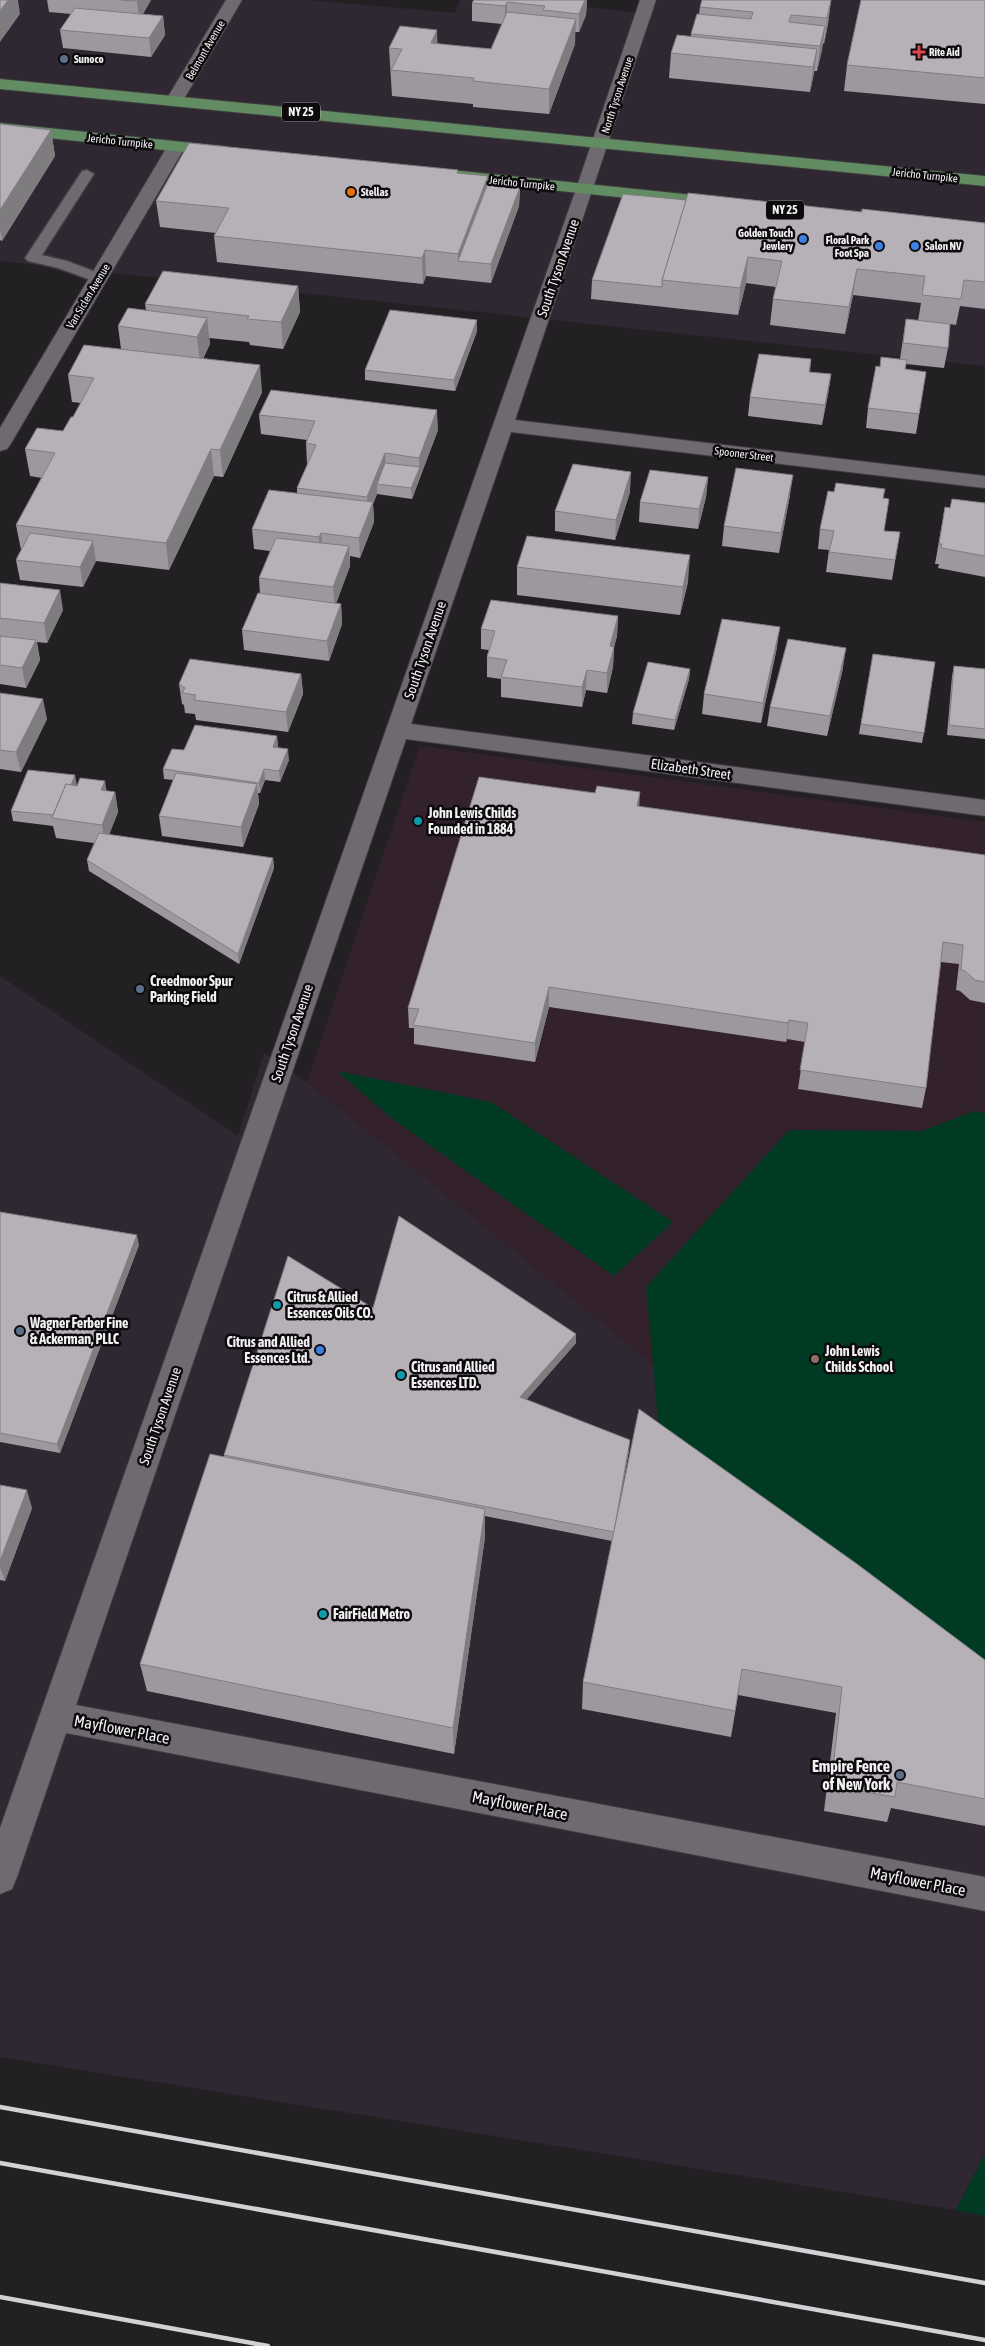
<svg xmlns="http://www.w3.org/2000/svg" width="985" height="2346" font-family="'Asap Condensed',sans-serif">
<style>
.built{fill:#2f2731}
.education{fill:#33222c}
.green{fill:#003a23}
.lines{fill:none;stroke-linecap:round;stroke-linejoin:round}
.lane-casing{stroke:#3f3c40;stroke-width:3}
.street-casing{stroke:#3f3c40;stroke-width:2}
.primary-casing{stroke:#3f3c40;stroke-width:2}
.lane{fill:#6f6a70;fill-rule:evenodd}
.street{fill:#6f6a70;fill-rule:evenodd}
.primary{fill:#628c62;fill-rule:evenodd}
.rail{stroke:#d3d1d4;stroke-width:4.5}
.wall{fill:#9d989d}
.shaded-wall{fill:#7f7c80}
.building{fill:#b6b1b7;stroke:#7f7c80}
.health-dot{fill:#e0444e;stroke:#0c0a0c;stroke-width:2}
.service-dot{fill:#5c6f8a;stroke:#0c0a0c;stroke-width:2}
.food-dot{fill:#e8710a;stroke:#0c0a0c;stroke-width:2}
.shop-dot{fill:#3f7fe0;stroke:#0c0a0c;stroke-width:2}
.culture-dot{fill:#0f9aa8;stroke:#0c0a0c;stroke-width:2}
.education-dot{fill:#8d6e63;stroke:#0c0a0c;stroke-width:2}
.labels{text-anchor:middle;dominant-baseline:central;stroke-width:5;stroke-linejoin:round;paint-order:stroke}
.far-street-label{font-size:11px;fill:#f2f0f3;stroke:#0c0a0c}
.far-poi-label{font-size:11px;font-weight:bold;fill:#f2f0f3;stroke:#0c0a0c;text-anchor:start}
.shield{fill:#0c0a0c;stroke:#adabae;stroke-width:1}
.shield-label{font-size:12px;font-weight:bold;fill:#f2f0f3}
.street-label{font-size:14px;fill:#f2f0f3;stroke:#0c0a0c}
.poi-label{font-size:14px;font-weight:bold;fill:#f2f0f3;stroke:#0c0a0c;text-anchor:start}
.near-street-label{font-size:16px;fill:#f2f0f3;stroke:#0c0a0c}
.near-poi-label{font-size:16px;font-weight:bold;fill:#f2f0f3;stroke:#0c0a0c;text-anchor:end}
</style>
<rect width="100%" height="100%" fill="#232024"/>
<!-- built -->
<g class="built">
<polygon points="0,0 309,0 455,13 460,0 516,0 643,13 648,0 985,0 985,366 0,261"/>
<polygon points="0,976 238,1136 264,1053 307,1082 653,1357 985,1667 985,2154 956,2210 0,2057"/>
</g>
<!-- education -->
<polygon class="education" points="420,746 985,822 985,1636 307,1082"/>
<!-- green -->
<g class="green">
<polygon points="337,1071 491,1102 673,1222 614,1276 390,1117"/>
<polygon points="974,1111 985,1113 985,1667 659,1430 646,1287 789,1130 922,1131"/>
<polygon points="985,2154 985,2216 956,2210"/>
</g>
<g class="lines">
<defs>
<polygon id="lane" points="87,170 94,174 42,255 67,261 104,275 107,278 104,281 99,283 58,268 28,261 25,258 82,171"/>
<g id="street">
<polygon points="226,0 242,0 181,104 169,104 166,100"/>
<polygon points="640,0 656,0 515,420 985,476 985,488 511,432 411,724 985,800 985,816 406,739 76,1705 985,1877 985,1911 66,1733 17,1877 12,1889 0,1894 0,1828 576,189"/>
<polygon points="176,142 182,143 185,147 10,445 7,449 0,451 0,428 167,147 170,143"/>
</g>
<g id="primary">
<polygon points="0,79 985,176 985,186 0,89"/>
<polygon points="0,123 222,146 228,147 231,151 228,155 222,156 0,133"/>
<polygon points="452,170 722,198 728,199 731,203 728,207 722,208 446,179 443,175 446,171"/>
</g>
</defs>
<!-- lane casing -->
<use href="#lane" class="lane-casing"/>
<!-- street casing -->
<use href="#street" class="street-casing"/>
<!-- primary casing -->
<use href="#primary" class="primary-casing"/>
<!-- lane -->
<use href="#lane" class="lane"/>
<!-- street -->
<use href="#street" class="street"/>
<!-- primary -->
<use href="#primary" class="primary"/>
<!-- rail -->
<g class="rail">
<polyline points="0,2107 985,2283"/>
<polyline points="0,2163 985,2340"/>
<polyline points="0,2297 268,2346"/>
</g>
</g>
<!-- wall -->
<g class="wall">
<polygon points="47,0 151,0 143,14 163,16 165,35 151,57 63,48 60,30 71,14 49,12"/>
<polygon points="474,0 587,0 586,15 579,32 575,32 575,44 549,114 473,107 473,104 392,96 389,48 437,30 437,44 491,49 502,24 472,21 472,3"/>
<polygon points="831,0 828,24 824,44 823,43 817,71 814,71 810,92 669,78 671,53 691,37 691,34 699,14 700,7"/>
<polygon points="985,0 985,104 844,91 847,65"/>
<polygon points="0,124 51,130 55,156 2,241 0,240"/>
<polygon points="458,170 458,173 488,176 488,183 520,187 519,206 491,283 426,276 423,284 217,262 214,236 216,233 160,227 156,201"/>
<polygon points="686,200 861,212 862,209 985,223 985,309 960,306 956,325 950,324 948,348 944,368 906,364 905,369 926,372 916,434 866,428 868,408 880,367 900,359 906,319 918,321 921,303 853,295 845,334 770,325 773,299 776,287 746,283 738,315 591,299 592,280"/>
<polygon points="298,286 300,312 283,349 250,345 249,342 209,338 210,344 203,359 262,392 223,477 214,476 169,570 96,561 83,587 20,580 16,560 21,550 16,525 42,478 30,476 25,449 63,431 73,417 81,403 72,402 68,375 121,349 118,326 146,310 145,304"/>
<polygon points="477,331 455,391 365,380 365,370"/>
<polygon points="811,359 810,372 831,374 828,394 822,425 748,416 750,397"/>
<polygon points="259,415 438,430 412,499 377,494 373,504 374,522 360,558 350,556 350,566 336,603 341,604 342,624 329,661 244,650 242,630 260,594 259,578 270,551 254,549 252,529 297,493 297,488 308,463 307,463 306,443 307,440 261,434"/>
<polygon points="708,477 706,497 698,529 639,522 640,502"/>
<polygon points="630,492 615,540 555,531 555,511"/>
<polygon points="790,495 779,553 722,546 724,526"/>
<polygon points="884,498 884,531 900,532 892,580 826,572 829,550 818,549 820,529"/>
<polygon points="985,503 985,577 938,568 939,564 935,564 945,507 950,508"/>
<polygon points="517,567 688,582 680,615 517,595"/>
<polygon points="0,583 63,610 47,643 37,642 40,660 26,688 0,684"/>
<polygon points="618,616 617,636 614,647 613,667 607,693 586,690 582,707 501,697 501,679 487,677 487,657 489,650 481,649 481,629"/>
<polygon points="777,647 761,723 702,714 704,694"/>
<polygon points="873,654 924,733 922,743 859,734"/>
<polygon points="954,666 985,669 985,739 947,735 952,676"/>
<polygon points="843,668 827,736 767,726 770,707"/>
<polygon points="690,669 689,679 674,730 632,724 633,713"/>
<polygon points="301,674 303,694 288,732 196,720 195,714 185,713 184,705 182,704 179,684"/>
<polygon points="0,693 47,719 21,772 0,769"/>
<polygon points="277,736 278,747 289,760 280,782 265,780 260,793 258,793 259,804 243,847 162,836 159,816 173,780 164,779 163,769 184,750"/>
<polygon points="77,786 115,792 118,812 109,835 273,858 274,868 239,964 89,871 87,860 94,843 56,838 53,826 13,821 11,811"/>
<polygon points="640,807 985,855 985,1003 970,1000 960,991 956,990 959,964 941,962 926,1088 922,1108 798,1089 805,1042 787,1039 786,1042 549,1007 535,1062 414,1044 414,1028 409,1028 408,1008"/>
<polygon points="0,1212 139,1245 60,1453 0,1442"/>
<polygon points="373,1308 576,1343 526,1400 629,1450 618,1512 971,1650 985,1660 985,1826 891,1808 887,1822 824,1811 836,1713 738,1695 731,1737 582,1709 583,1682 612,1541 485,1516 485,1537 454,1754 147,1691 140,1664 224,1457 224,1455"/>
<polygon points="0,1485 32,1508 5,1581 0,1580"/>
</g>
<!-- shaded-wall -->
<g class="shaded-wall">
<polygon points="8,0 18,0 20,14 0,42 0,11"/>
<polygon points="138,0 151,0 139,20 137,1"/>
<polygon points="585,0 587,0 586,15 579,32 579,14"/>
<polygon points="831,0 828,24 824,44 827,18"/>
<polygon points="507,2 507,20 505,25 505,6"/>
<polygon points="163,16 165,35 151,57 149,38"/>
<polygon points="576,19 575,44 549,114 549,89"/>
<polygon points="825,26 822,51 817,71 820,46"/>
<polygon points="437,30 438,55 431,43"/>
<polygon points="817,49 814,74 810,92 813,67"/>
<polygon points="51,130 55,156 2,241 0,229 0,210"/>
<polygon points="488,176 488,203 458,261 458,254"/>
<polygon points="520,187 519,206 491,283 491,264"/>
<polygon points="425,250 426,276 423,284 422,258"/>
<polygon points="748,257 746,283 738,315 740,288"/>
<polygon points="857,269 853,295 845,334 849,307"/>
<polygon points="298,286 300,312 283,349 281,322"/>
<polygon points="207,318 210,344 200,363 197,337"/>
<polygon points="477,320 477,331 455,391 454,380"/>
<polygon points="260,365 262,392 223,477 220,450"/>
<polygon points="831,374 828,394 822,425 825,405"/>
<polygon points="437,410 438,430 420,477 419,458"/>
<polygon points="211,449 214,476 169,570 166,543"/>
<polygon points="385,453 386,473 377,484 377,494 373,504 374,522 360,558 359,538 368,516 367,497"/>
<polygon points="420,467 420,477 412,499 411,488"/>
<polygon points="631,472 630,492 615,540 616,520"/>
<polygon points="793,475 790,495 779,553 781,533"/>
<polygon points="708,477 706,497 698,529 699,509"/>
<polygon points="321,533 323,553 320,557 319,537"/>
<polygon points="93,541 96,561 83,587 80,567"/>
<polygon points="349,546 350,566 335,607 333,587"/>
<polygon points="690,555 688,582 680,615 683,587"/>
<polygon points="60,590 63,610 47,643 44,623"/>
<polygon points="341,604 342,624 329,661 327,641"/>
<polygon points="618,616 617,636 609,666 610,646"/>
<polygon points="780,627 777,647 761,723 763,703"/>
<polygon points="36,640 40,660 26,688 22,668"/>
<polygon points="614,647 613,667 607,693 607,673"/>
<polygon points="846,648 843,668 827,736 830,716"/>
<polygon points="690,669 689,679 674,730 675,720"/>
<polygon points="587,670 586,690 582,707 582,687"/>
<polygon points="301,674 303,694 288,732 286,712"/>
<polygon points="43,699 47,719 21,772 16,752"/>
<polygon points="277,736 278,747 274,757 273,747"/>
<polygon points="288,749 289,760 280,782 279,771"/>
<polygon points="264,769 265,780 260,793 259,783"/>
<polygon points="75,775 77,786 58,816"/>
<polygon points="105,781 108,801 101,790"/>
<polygon points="257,784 259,804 243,847 241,827"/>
<polygon points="115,792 118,812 105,845 102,825"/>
<polygon points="640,792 639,812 637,806"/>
<polygon points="273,858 274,868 239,964 238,954"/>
<polygon points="549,987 549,1007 535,1062 535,1043"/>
<polygon points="789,1020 787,1039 786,1042 788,1023"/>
<polygon points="137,1235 139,1245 60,1453 57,1444"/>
<polygon points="576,1334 576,1343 520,1407 520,1397"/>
<polygon points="630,1440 629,1450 613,1541 614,1532"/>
<polygon points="27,1490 32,1508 5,1581 0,1567 0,1561"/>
<polygon points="485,1509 485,1537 454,1754 453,1728"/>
</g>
<!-- building -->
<g class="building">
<polygon points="0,0 8,0 0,11"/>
<polygon points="121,0 138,0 137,1"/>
<polygon points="474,0 585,0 579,14 543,10 545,6 507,2 505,6 472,3"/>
<polygon points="702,0 831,0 827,18 791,15 789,22 825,26 820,46 691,34 697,14 751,19 753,12 700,7"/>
<polygon points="861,0 985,0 985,78 847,65"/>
<polygon points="75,8 163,16 149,38 60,30"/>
<polygon points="507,12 576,19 549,89 473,81 474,78 391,70 402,49 389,48 400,26 437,30 431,43 491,49"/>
<polygon points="677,35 817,49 813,67 671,53"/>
<polygon points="0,124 51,130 0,210"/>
<polygon points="189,143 458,170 457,173 488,176 458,254 425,250 422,258 214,236 229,208 156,201"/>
<polygon points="488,183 520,187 491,264 458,261"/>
<polygon points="688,193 862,212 862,209 985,223 985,282 964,280 961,299 922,295 925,276 857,269 849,307 773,299 782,261 748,257 740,288 662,280"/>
<polygon points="623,194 686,200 662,280 662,287 592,280"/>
<polygon points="163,271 298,286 281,322 247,319 249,316 145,304"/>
<polygon points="128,308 207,318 197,337 118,326"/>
<polygon points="390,310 477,320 454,380 365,370"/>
<polygon points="906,319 950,324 948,348 903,343"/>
<polygon points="84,345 260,365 220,450 211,449 166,543 16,525 55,453 25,449 37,428 63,431 71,417 73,417 94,378 68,375"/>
<polygon points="759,354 811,359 809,372 831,374 825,405 750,397"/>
<polygon points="881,357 907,360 905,369 926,372 919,414 868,408 876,366 880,367"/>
<polygon points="271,390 437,410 419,458 385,453 367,497 297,488 316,445 306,443 315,421 259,415"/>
<polygon points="385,463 420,467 411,488 377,484"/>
<polygon points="573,464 631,472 616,520 555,511"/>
<polygon points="736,468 793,475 781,533 724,526"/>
<polygon points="650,470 708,477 699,509 640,502"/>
<polygon points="836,483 885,489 883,498 889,499 884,531 900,532 895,560 829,552 834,531 820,529 828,491 834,492"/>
<polygon points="269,490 373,502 359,538 321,533 319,537 252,529"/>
<polygon points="952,499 985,503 985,556 941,548 942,544 939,544 945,507 950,508"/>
<polygon points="30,533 93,541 80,567 16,560"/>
<polygon points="527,536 690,555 683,587 517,567"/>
<polygon points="276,538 349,546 333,587 259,578"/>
<polygon points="0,583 60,590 44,623 0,618"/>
<polygon points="258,593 341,604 327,641 242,630"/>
<polygon points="491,600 618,616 610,646 614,647 607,673 587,670 582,687 501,677 507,660 487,657 495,631 481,629"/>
<polygon points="722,619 780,627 763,703 704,694"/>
<polygon points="0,636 36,640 22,668 0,665"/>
<polygon points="788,639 846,648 830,716 770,707"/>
<polygon points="873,654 935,662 924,733 861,724"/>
<polygon points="190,659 301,674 286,712 194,700 196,695 182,693 185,688 179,684"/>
<polygon points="648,662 690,669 675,720 633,713"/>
<polygon points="954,666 985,669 985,729 949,725"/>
<polygon points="0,693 43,699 16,752 0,750"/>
<polygon points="195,725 277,736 273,747 288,749 279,771 264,769 259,783 163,769 172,749 184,750"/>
<polygon points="28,770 75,775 71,785 66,784 53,815 11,811"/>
<polygon points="176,773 257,784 241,827 159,816"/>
<polygon points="479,777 595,793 597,786 640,792 637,806 985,855 985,982 975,980 965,971 961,970 963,945 943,942 926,1088 800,1070 808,1023 789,1020 788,1023 549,987 535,1043 413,1025 419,1009 408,1008"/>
<polygon points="80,778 105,781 101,790 115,792 102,825 52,818 66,784 77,786"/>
<polygon points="99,833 273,858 238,954 87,860"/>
<polygon points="0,1212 137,1235 57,1444 0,1433"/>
<polygon points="399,1216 576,1334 520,1397 630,1440 614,1532 224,1455 288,1256 373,1308"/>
<polygon points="639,1409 857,1564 985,1660 985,1799 897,1782 895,1797 831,1786 842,1687 742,1669 735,1711 583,1682"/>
<polygon points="210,1454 485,1509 453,1728 140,1664"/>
<polygon points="0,1485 27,1490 0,1561"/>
</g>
<!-- markers -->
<path class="health-dot" d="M916.5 44.5h5v5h5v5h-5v5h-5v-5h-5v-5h5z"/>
<g class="service-dot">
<circle cx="64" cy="59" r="5"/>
<circle cx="140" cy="989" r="5"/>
<circle cx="20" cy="1331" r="5"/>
<circle cx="900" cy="1775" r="5"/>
</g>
<circle class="food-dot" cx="351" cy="192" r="5"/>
<g class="shop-dot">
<circle cx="803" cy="239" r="5"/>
<circle cx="879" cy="246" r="5"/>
<circle cx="915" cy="246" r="5"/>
<circle cx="320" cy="1350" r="5"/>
</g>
<g class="culture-dot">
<circle cx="418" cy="821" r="5"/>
<circle cx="277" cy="1305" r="5"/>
<circle cx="401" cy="1375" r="5"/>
<circle cx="323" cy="1614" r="5"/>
</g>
<circle class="education-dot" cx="815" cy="1359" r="5"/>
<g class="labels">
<!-- far-street labels -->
<g class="far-street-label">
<text transform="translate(205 50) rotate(-60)">Belmont Avenue</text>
<text transform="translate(617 95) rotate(-72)">North Tyson Avenue</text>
<text transform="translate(120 141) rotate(6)">Jericho Turnpike</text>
<text transform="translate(925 175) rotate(6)">Jericho Turnpike</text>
<text transform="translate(522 183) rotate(6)">Jericho Turnpike</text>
<text transform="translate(88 296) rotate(-59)">Van Siclen Avenue</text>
<text transform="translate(744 454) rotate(7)">Spooner Street</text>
</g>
<!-- far-poi labels -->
<g class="far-poi-label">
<text x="929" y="52">Rite Aid</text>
<text x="74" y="59">Sunoco</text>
<text x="361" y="192">Stellas</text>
<text x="793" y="233" text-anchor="end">Golden Touch<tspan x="793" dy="13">Jewlery</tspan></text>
<text x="869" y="240" text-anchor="end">Floral Park<tspan x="869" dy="13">Foot Spa</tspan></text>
<text x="925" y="246">Salon NV</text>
</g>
<!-- shield labels -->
<g class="shield">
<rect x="282" y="102.5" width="38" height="19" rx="4"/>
<rect x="766" y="200.5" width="38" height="19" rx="4"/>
</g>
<g class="shield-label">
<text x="301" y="112">NY 25</text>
<text x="785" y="210">NY 25</text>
</g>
<!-- street labels -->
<g class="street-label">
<text transform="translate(558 268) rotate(-71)">South Tyson Avenue</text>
<text transform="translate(425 650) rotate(-71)">South Tyson Avenue</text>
<text transform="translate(691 769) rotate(8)">Elizabeth Street</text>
<text transform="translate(292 1033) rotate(-71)">South Tyson Avenue</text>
<text transform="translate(160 1416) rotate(-71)">South Tyson Avenue</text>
</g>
<!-- poi labels -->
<g class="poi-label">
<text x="428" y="813">John Lewis Childs<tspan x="428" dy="16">Founded in 1884</tspan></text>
<text x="150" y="981">Creedmoor Spur<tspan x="150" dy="16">Parking Field</tspan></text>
<text x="287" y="1297">Citrus &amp; Allied<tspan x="287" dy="16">Essences Oils CO.</tspan></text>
<text x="30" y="1323">Wagner Ferber Fine<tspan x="30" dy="16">&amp; Ackerman, PLLC</tspan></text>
<text x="310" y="1342" text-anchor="end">Citrus and Allied<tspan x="310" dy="16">Essences Ltd.</tspan></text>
<text x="825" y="1351">John Lewis<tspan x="825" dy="16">Childs School</tspan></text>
<text x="411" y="1367">Citrus and Allied<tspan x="411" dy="16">Essences LTD.</tspan></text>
<text x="333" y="1614">FairField Metro</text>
</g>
<!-- near-street labels -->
<g class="near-street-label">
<text transform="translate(122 1729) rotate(11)">Mayflower Place</text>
<text transform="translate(520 1805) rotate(11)">Mayflower Place</text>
<text transform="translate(918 1881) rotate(11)">Mayflower Place</text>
</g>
<!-- near-poi labels -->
<g class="near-poi-label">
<text x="890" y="1766">Empire Fence<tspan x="890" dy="18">of New York</tspan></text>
</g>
</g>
</svg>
